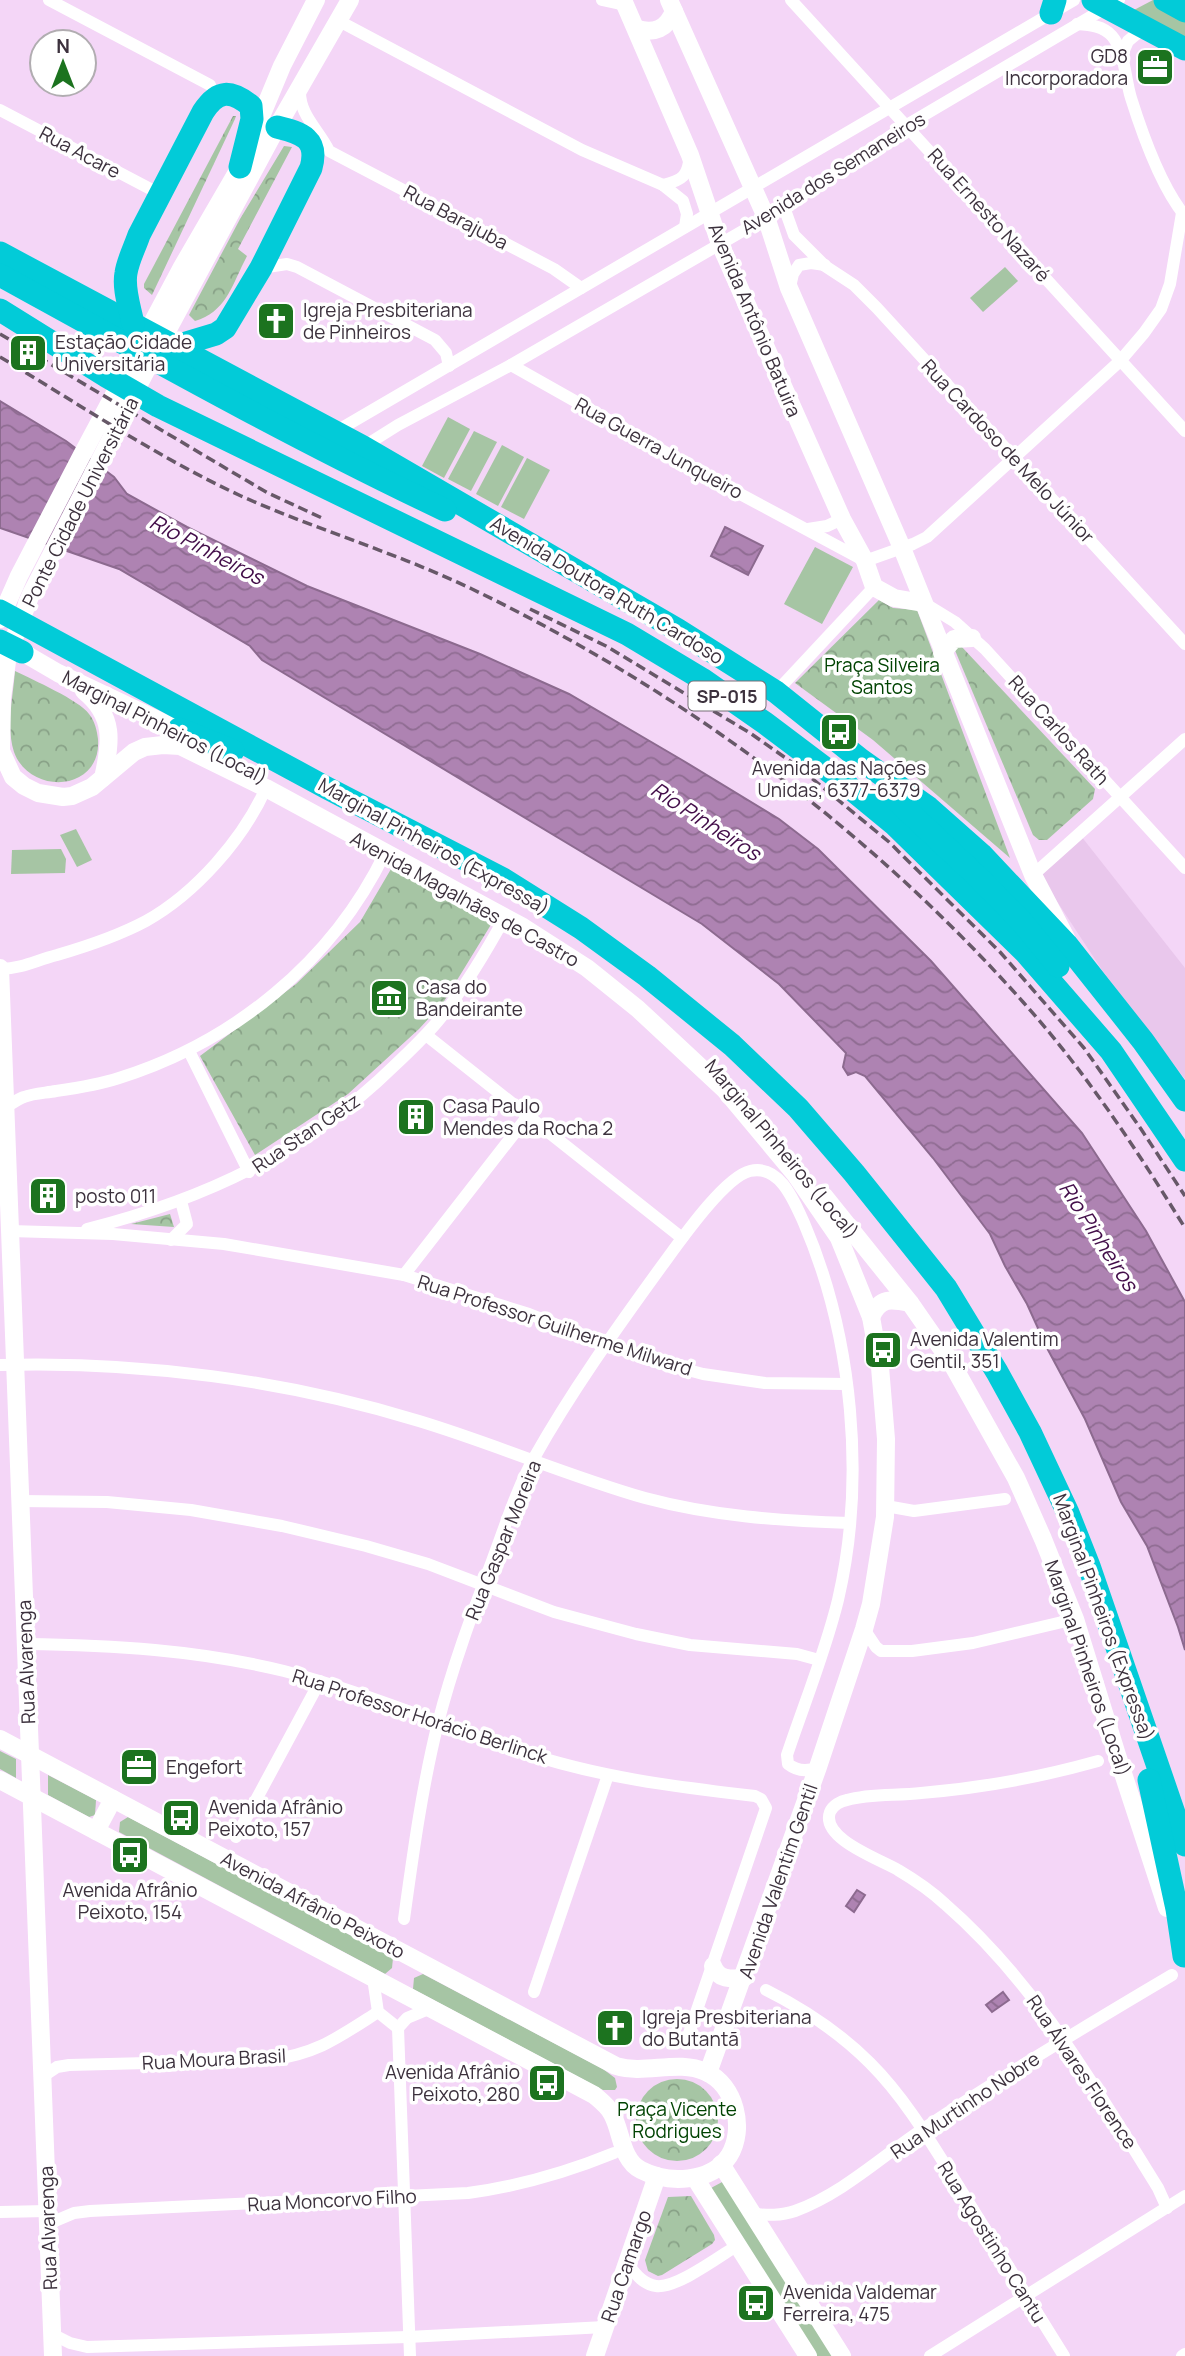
<svg xmlns="http://www.w3.org/2000/svg" width="1185" height="2356" font-family="Manrope,sans-serif">
<style>
.built{fill:#e9c7ec}
.grass{fill:#a6c5a4}
.park{fill:url(#park-crowns)}
.water{fill:url(#water-waves);stroke:#8c6a8f;stroke-width:2}
.lines{fill:none;stroke-linecap:round;stroke-linejoin:round}
.street{stroke:#fff;stroke-width:12}
.secondary{stroke:#fff;stroke-width:18}
.highway{stroke:#02cbd8;stroke-width:23}
.rail{stroke:#675868;stroke-width:3.5;stroke-dasharray:10 5;stroke-linecap:butt}
.labels{text-anchor:middle;dominant-baseline:central;stroke-width:7;stroke-linejoin:round;paint-order:stroke}
.shield{fill:#fff;stroke:#766f77;stroke-width:2}
.shield-label{font-size:18px;font-weight:bold;fill:#3c313d}
.poi-label{font-size:19px;fill:#3c313d;stroke:#fff;text-anchor:start}
.street-label{font-size:19px;fill:#3c313d;stroke:#fff}
.park-label{font-size:19px;fill:#004302;stroke:#fff}
.water-label{font-size:21px;font-style:italic;fill:#420d49;stroke:#fff}
</style>
<defs>
<pattern id="park-crowns" width="20" height="18" patternUnits="userSpaceOnUse" patternTransform="scale(1.75)"><rect width="20" height="18" fill="#a6c5a4"/><path d="M2 6a3 3 0 1 1 6 0M12 15a3 3 0 1 1 6 0" fill="none" stroke="#88a187"/></pattern>
<pattern id="water-waves" width="16" height="10" patternUnits="userSpaceOnUse" patternTransform="scale(1.75)"><rect width="16" height="10" fill="#ae83b2"/><path d="M0 5q4-4 8 0t8 0" fill="none" stroke="#8f6c92"/></pattern>
</defs>
<rect width="100%" height="100%" fill="#f4d6f7"/>
<!-- built -->
<polygon class="built" points="1081,836 1185,968 1185,1079 1102,970 1039,874"/>
<!-- grass -->
<g class="grass">
<polygon points="1153,0 1185,16 1185,39 1134,10"/>
<polygon points="1005,267 1018,281 983,312 970,298"/>
<polygon points="448,417 470,429 444,478 422,466"/>
<polygon points="474,431 497,442 471,491 448,479"/>
<polygon points="502,445 524,457 498,506 476,494"/>
<polygon points="527,458 550,470 524,519 501,507"/>
<polygon points="815,547 853,567 822,624 784,604"/>
<polygon points="76,829 92,860 77,867 60,835"/>
<polygon points="61,849 66,859 65,873 11,874 12,850"/>
<polygon points="0,1751 16,1759 16,1778 0,1769"/>
<polygon points="48,1775 96,1800 95,1815 89,1817 48,1795"/>
<polygon points="128,1817 393,1958 392,1968 385,1974 119,1832 120,1822"/>
<polygon points="423,1974 603,2069 615,2078 617,2087 615,2090 603,2090 413,1989 414,1978"/>
<polygon points="724,2181 833,2356 817,2356 711,2188"/>
</g>
<!-- park -->
<g class="park">
<polygon points="233,116 236,116 235,119 152,295 144,288 144,284"/>
<path d="M 284,146 L 292,147 L 238,249 L 247,256 L 244,262 C 231,288 225,312 195,321 L 189,315 L 240,219 Z"/>
<polygon points="879,600 893,608 917,610 1010,858 873,740 795,683"/>
<polygon points="961,646 1095,789 1093,799 1047,840 1039,840 1033,835 954,648"/>
<path d="M 15,671 C 33,680 79,700 89,714 C 95,721 97,731 98,739 C 102,792 30,796 14,752 C 6,728 13,696 15,671 Z"/>
<polygon points="391,869 492,923 443,1003 419,1029 348,1094 255,1155 200,1056 296,984 360,922"/>
<polygon points="170,1214 174,1227 131,1224"/>
<circle cx="677" cy="2120" r="41"/>
<polygon points="691,2196 714,2235 715,2240 712,2244 662,2275 658,2276 648,2271 645,2260 668,2197"/>
</g>
<!-- water -->
<g class="water">
<polygon points="0,401 66,441 114,477 127,494 187,527 307,586 480,654 569,694 682,760 779,819 818,849 931,961 1082,1133 1146,1231 1185,1302 1185,1650 1178,1627 1147,1546 1121,1502 1085,1419 1047,1348 1027,1304 1005,1266 990,1234 933,1158 865,1076 856,1072 848,1075 843,1067 846,1053 779,984 702,924 262,660 250,646 119,569 0,528"/>
<polygon points="725,527 763,546 748,575 711,556"/>
<polygon points="857,1890 865,1895 854,1912 846,1906"/>
<polygon points="1003,1992 1009,2000 992,2012 986,2005"/>
</g>
<g class="lines">
<!-- street -->
<g class="street">
<polyline points="49,0 210,85"/>
<polyline points="602,0 625,5"/>
<polyline points="791,0 1185,431"/>
<polyline points="339,21 582,150 663,185 683,201 687,214 685,227"/>
<path d="M 1077,24 C 1091,25 1103,26 1112,36 C 1125,51 1125,79 1131,98 C 1142,133 1162,188 1185,216"/>
<polyline points="1121,57 1128,41 1145,27"/>
<path d="M 300,90 C 299,115 319,130 329,151 L 554,269 L 581,288"/>
<polyline points="0,110 160,194"/>
<path d="M 663,185 C 683,180 688,176 690,155"/>
<polyline points="784,207 794,235 825,266 854,285 877,308 1185,644"/>
<polyline points="261,268 287,264 297,267 435,340 446,353 449,366"/>
<polyline points="790,287 793,274 799,265 811,263 825,265"/>
<polyline points="511,365 729,488 865,561 913,544 927,537 1120,361 1144,333 1161,309 1170,284 1182,213"/>
<polyline points="335,432 1074,0"/>
<polyline points="363,447 398,425 511,365 784,207 907,125 1119,0"/>
<polyline points="808,529 827,526 842,519"/>
<polyline points="924,603 955,622 985,649 1185,868"/>
<polyline points="776,692 874,587"/>
<polyline points="1033,875 1185,739"/>
<path d="M 0,969 C 24,968 34,961 57,955 C 88,946 118,936 146,921 C 196,893 243,839 266,788"/>
<polyline points="426,1035 682,1238"/>
<polyline points="189,1051 249,1172"/>
<path d="M 5,1107 C 12,1104 18,1099 24,1097 C 34,1093 46,1093 56,1091 C 77,1088 98,1085 119,1078 C 234,1042 332,962 385,853"/>
<path d="M 87,1229 C 205,1199 306,1152 394,1066 C 411,1050 428,1034 442,1016 C 466,985 486,952 505,917"/>
<polyline points="10,1231 113,1234 224,1244 404,1275 529,1314 643,1358 703,1374 765,1383 846,1384"/>
<polyline points="171,1240 187,1224 181,1201"/>
<polyline points="404,1275 527,1117"/>
<path d="M 0,1365 C 140,1361 285,1380 419,1421 C 495,1444 568,1476 645,1498 C 712,1516 781,1521 850,1523"/>
<polyline points="20,1501 107,1502 191,1510 282,1526 366,1546 428,1564 554,1612 636,1634 690,1645 797,1654 819,1660"/>
<polyline points="886,1506 914,1511 1005,1499"/>
<polyline points="864,1629 876,1647 881,1651 912,1651 973,1643 1075,1619"/>
<path d="M 25,1644 C 112,1645 198,1650 284,1671 C 365,1692 441,1725 520,1751 C 596,1777 676,1787 755,1796 L 761,1799 L 766,1808 L 687,2039"/>
<path d="M 1098,1761 C 1041,1777 981,1788 921,1793 C 897,1796 870,1793 847,1800 C 841,1801 833,1805 830,1812 C 820,1839 882,1860 898,1870 C 915,1880 931,1891 945,1904 C 1036,1983 1095,2087 1158,2188 L 1167,2208"/>
<polyline points="236,1837 320,1681"/>
<path d="M 404,1919 C 413,1854 422,1787 438,1723 C 452,1668 472,1614 492,1561 C 505,1527 516,1490 534,1458 C 571,1392 616,1329 661,1267 C 678,1244 724,1177 750,1171 C 780,1164 794,1201 804,1223 C 853,1337 866,1480 838,1600 C 825,1653 804,1704 787,1755 L 788,1764 C 797,1771 807,1772 818,1767"/>
<polyline points="373,1978 378,2012 398,2028"/>
<path d="M 766,1990 C 804,2009 840,2033 870,2063 C 904,2097 929,2139 954,2179 C 991,2238 1027,2297 1064,2356"/>
<polyline points="534,1992 608,1775"/>
<path d="M 42,2077 L 57,2067 L 69,2065 L 269,2060 C 317,2054 339,2037 378,2012"/>
<polyline points="0,2212 47,2211"/>
<path d="M 753,2214 C 767,2215 781,2216 795,2211 C 844,2193 883,2155 926,2127 C 1006,2074 1089,2024 1172,1975"/>
<path d="M 48,2224 L 74,2213 L 90,2211 L 468,2193 C 520,2186 565,2173 614,2153"/>
<path d="M 627,2263 C 635,2273 642,2284 656,2286 C 676,2289 720,2256 738,2245"/>
<polyline points="52,2334 70,2343 87,2347 408,2337 605,2327"/>
<polyline points="410,2356 398,2028 407,2018 431,2008"/>
<polyline points="930,2356 1185,2196"/>
<polyline points="1182,2356 1185,2354"/>
</g>
<!-- secondary -->
<g class="secondary">
<polyline points="350,0 277,127 152,359 31,594 8,654 2,698 1,751 13,777 24,786 38,793 63,797 72,796 92,787 134,752 145,747 163,745 180,746 266,788 523,927 587,968 638,1009 725,1090 795,1174 839,1238 871,1317 880,1367 886,1439 885,1517 871,1604 864,1629 818,1767 708,2073"/>
<polyline points="623,0 690,155 720,244 842,519 865,561 874,587 894,598 923,603"/>
<polyline points="669,0 766,217 789,288 902,548 1033,875 1066,938"/>
<path d="M 637,29 C 654,34 667,29 674,11"/>
<polyline points="0,619 19,576 83,453 182,267 240,167 282,66 316,0"/>
<polyline points="12,650 22,652 58,673 189,735"/>
<polyline points="942,653 954,639 972,638"/>
<path d="M 84,691 C 115,716 111,743 103,778"/>
<polyline points="0,968 53,2356"/>
<polyline points="824,1196 910,1303 951,1362 1016,1478 1043,1539 1075,1619 1117,1755 1167,1908"/>
<path d="M 871,1317 C 880,1297 891,1299 910,1303"/>
<path d="M 0,1739 L 616,2066 C 646,2075 677,2059 706,2072 C 735,2085 746,2129 729,2156 C 711,2183 668,2184 641,2170 C 621,2160 622,2132 612,2114 C 608,2106 601,2101 594,2095 L 0,1780"/>
<polyline points="96,1831 113,1799"/>
<path d="M 713,1966 C 718,1980 731,1979 744,1978"/>
<polyline points="721,2164 842,2356"/>
<polyline points="695,2178 808,2356"/>
<polyline points="595,2356 657,2176"/>
</g>
<!-- highway -->
<g class="highway">
<polyline points="1093,0 1185,49"/>
<polyline points="1165,0 1185,11"/>
<polyline points="1051,13 1055,0"/>
<polyline points="0,253 363,447 678,630 776,692 861,760 929,808 981,854 1067,945 1143,1041 1185,1100"/>
<path d="M 0,275 C 147,356 293,438 445,510"/>
<polyline points="0,310 106,376 158,406 627,634 702,679 765,723 838,778 894,824 1025,952 1111,1051 1185,1160"/>
<path d="M 133,324 C 130,308 123,289 126,273 C 128,260 135,247 139,235 L 203,112 C 218,89 231,90 251,106 L 252,119 L 240,167"/>
<path d="M 176,346 L 216,334 L 225,328 L 261,268 L 311,168 C 319,139 302,133 277,127"/>
<polyline points="0,611 327,788 503,879 581,928 647,976 732,1045 798,1108 854,1173 946,1288 997,1372 1030,1432 1068,1513 1089,1566 1185,1845"/>
<polyline points="0,641 22,652"/>
<polyline points="179,729 233,751"/>
<polyline points="894,798 980,879 1022,922 1058,966"/>
<polyline points="1149,1780 1177,1909 1184,1956"/>
</g>
<!-- rail -->
<g class="rail">
<polyline points="0,334 232,472 268,493 322,518"/>
<path d="M 0,357 C 79,404 157,457 241,496 C 317,530 397,553 472,589 C 681,690 869,829 1023,1002 C 1085,1071 1137,1150 1185,1228"/>
<polyline points="530,609 606,646 750,733 797,766 889,842 1000,952 1084,1048 1141,1129 1185,1196"/>
</g>
</g>
<!-- icons -->
<defs>
<symbol id="office-square" viewBox="-11 -11 22 22"><rect x="-9" y="-9" width="18" height="18" rx="4" fill="#1c731f" stroke="#fff"/><path d="M-6-3h4V-5.5h4V-3h4V5H-6ZM-1-4.5V-3h2v-1.5ZM-6 0V1H6V0Z" fill="#fff"/></symbol>
<symbol id="church-square" viewBox="-11 -11 22 22"><rect x="-9" y="-9" width="18" height="18" rx="4" fill="#1c731f" stroke="#fff"/><path d="M-1.2-6h2.4v3.5h3.3v2.4h-3.3V6h-2.4V-.1h-3.3v-2.4h3.3Z" fill="#fff"/></symbol>
<symbol id="building-square" viewBox="-11 -11 22 22"><rect x="-9" y="-9" width="18" height="18" rx="4" fill="#1c731f" stroke="#fff"/><path d="M-4-6H4V6H1V3H-1V6H-4ZM-2.5-4.3h1.7v1.8h-1.7ZM.8-4.3h1.7v1.8H.8ZM-2.5-1h1.7V.8h-1.7ZM.8-1h1.7V.8H.8Z" fill="#fff"/></symbol>
<symbol id="bus-square" viewBox="-11 -11 22 22"><rect x="-9" y="-9" width="18" height="18" rx="4" fill="#1c731f" stroke="#fff"/><path d="M-5-6H5V4H4V6H2V4H-2V6H-4V4H-5ZM-3.5-4V0h7V-4ZM-3.5 1.2v1.5H-2V1.2ZM2 1.2v1.5H3.5V1.2Z" fill="#fff"/></symbol>
<symbol id="museum-square" viewBox="-11 -11 22 22"><rect x="-9" y="-9" width="18" height="18" rx="4" fill="#1c731f" stroke="#fff"/><path d="M0-6L6-3V-2H-6V-3ZM-5-1h2V3h-2ZM-1-1h2V3h-2ZM3-1h2V3H3ZM-6 4H6V6H-6Z" fill="#fff"/></symbol>
</defs>
<g fill-rule="evenodd">
<use href="#office-square" x="1133" y="45" width="44" height="44"/>
<use href="#church-square" x="254" y="299" width="44" height="44"/>
<use href="#building-square" x="6" y="331" width="44" height="44"/>
<use href="#bus-square" x="817" y="710" width="44" height="44"/>
<use href="#museum-square" x="367" y="976" width="44" height="44"/>
<use href="#building-square" x="394" y="1095" width="44" height="44"/>
<use href="#building-square" x="26" y="1174" width="44" height="44"/>
<use href="#bus-square" x="861" y="1328" width="44" height="44"/>
<use href="#office-square" x="117" y="1745" width="44" height="44"/>
<use href="#bus-square" x="159" y="1796" width="44" height="44"/>
<use href="#bus-square" x="108" y="1833" width="44" height="44"/>
<use href="#church-square" x="593" y="2006" width="44" height="44"/>
<use href="#bus-square" x="525" y="2061" width="44" height="44"/>
<use href="#bus-square" x="734" y="2281" width="44" height="44"/>
</g>
<g class="labels">
<!-- shield labels -->
<rect class="shield" x="688.5" y="681.5" width="77" height="29" rx="5"/>
<g class="shield-label">
<text x="727" y="696">SP-015</text>
</g>
<!-- poi labels -->
<g class="poi-label">
<text x="1128" y="56" text-anchor="end">GD8<tspan x="1128" dy="22">Incorporadora</tspan></text>
<text x="303" y="310">Igreja Presbiteriana<tspan x="303" dy="22">de Pinheiros</tspan></text>
<text x="55" y="342">Estação Cidade<tspan x="55" dy="22">Universitária</tspan></text>
<text x="839" y="768" text-anchor="middle">Avenida das Nações<tspan x="839" dy="22">Unidas, 6377-6379</tspan></text>
<text x="416" y="987">Casa do<tspan x="416" dy="22">Bandeirante</tspan></text>
<text x="443" y="1106">Casa Paulo<tspan x="443" dy="22">Mendes da Rocha 2</tspan></text>
<text x="75" y="1196">posto 011</text>
<text x="910" y="1339">Avenida Valentim<tspan x="910" dy="22">Gentil, 351</tspan></text>
<text x="166" y="1767">Engefort</text>
<text x="208" y="1807">Avenida Afrânio<tspan x="208" dy="22">Peixoto, 157</tspan></text>
<text x="130" y="1890" text-anchor="middle">Avenida Afrânio<tspan x="130" dy="22">Peixoto, 154</tspan></text>
<text x="642" y="2017">Igreja Presbiteriana<tspan x="642" dy="22">do Butantã</tspan></text>
<text x="520" y="2072" text-anchor="end">Avenida Afrânio<tspan x="520" dy="22">Peixoto, 280</tspan></text>
<text x="783" y="2292">Avenida Valdemar<tspan x="783" dy="22">Ferreira, 475</tspan></text>
</g>
<!-- street labels -->
<g class="street-label">
<text transform="translate(80 152) rotate(28)">Rua Acare</text>
<text transform="translate(833 173) rotate(-32)">Avenida dos Semaneiros</text>
<text transform="translate(989 215) rotate(48)">Rua Ernesto Nazaré</text>
<text transform="translate(456 217) rotate(28)">Rua Barajuba</text>
<text transform="translate(755 320) rotate(67)">Avenida Antônio Batuira</text>
<text transform="translate(659 448) rotate(29)">Rua Guerra Junqueiro</text>
<text transform="translate(1008 451) rotate(47)">Rua Cardoso de Melo Júnior</text>
<text transform="translate(80 502) rotate(-63)">Ponte Cidade Universitária</text>
<text transform="translate(607 590) rotate(31)">Avenida Doutora Ruth Cardoso</text>
<text transform="translate(165 727) rotate(27)">Marginal Pinheiros (Local)</text>
<text transform="translate(1059 730) rotate(48)">Rua Carlos Rath</text>
<text transform="translate(434 846) rotate(29)">Marginal Pinheiros (Expressa)</text>
<text transform="translate(465 899) rotate(29)">Avenida Magalhães de Castro</text>
<text transform="translate(306 1133) rotate(-34)">Rua Stan Getz</text>
<text transform="translate(782 1149) rotate(50)">Marginal Pinheiros (Local)</text>
<text transform="translate(555 1325) rotate(18)">Rua Professor Guilherme Milward</text>
<text transform="translate(503 1540) rotate(-68)">Rua Gaspar Moreira</text>
<text transform="translate(1104 1617) rotate(70)">Marginal Pinheiros (Expressa)</text>
<text transform="translate(26 1662) rotate(-92)">Rua Alvarenga</text>
<text transform="translate(1088 1668) rotate(71)">Marginal Pinheiros (Local)</text>
<text transform="translate(420 1716) rotate(18)">Rua Professor Horácio Berlinck</text>
<text transform="translate(778 1881) rotate(-71)">Avenida Valentim Gentil</text>
<text transform="translate(313 1905) rotate(28)">Avenida Afrânio Peixoto</text>
<text transform="translate(214 2059) rotate(-3)">Rua Moura Brasil</text>
<text transform="translate(1082 2072) rotate(56)">Rua Álvares Florence</text>
<text transform="translate(965 2105) rotate(-34)">Rua Murtinho Nobre</text>
<text transform="translate(332 2200) rotate(-3)">Rua Moncorvo Filho</text>
<text transform="translate(48 2228) rotate(-92)">Rua Alvarenga</text>
<text transform="translate(992 2242) rotate(58)">Rua Agostinho Cantu</text>
<text transform="translate(626 2266) rotate(-71)">Rua Camargo</text>
</g>
<!-- park labels -->
<g class="park-label">
<text x="882" y="665">Praça Silveira<tspan x="882" dy="22">Santos</tspan></text>
<text x="677" y="2109">Praça Vicente<tspan x="677" dy="22">Rodrigues</tspan></text>
</g>
<!-- water labels -->
<g class="water-label">
<text transform="translate(207 549) rotate(28)">Rio Pinheiros</text>
<text transform="translate(706 821) rotate(33)">Rio Pinheiros</text>
<text transform="translate(1099 1236) rotate(57)">Rio Pinheiros</text>
</g>
</g>
<!-- north arrow -->
<g transform="translate(63 63)"><circle r="33" fill="#ffffff" stroke="#b1adb1" stroke-width="2"/>
<path d="M0-5L12 26L0 18L-12 26Z" fill="#1c731f"/>
<text y="-10" font-size="19" font-weight="bold" text-anchor="middle" fill="#3c313d">N</text>
</g>
</svg>
